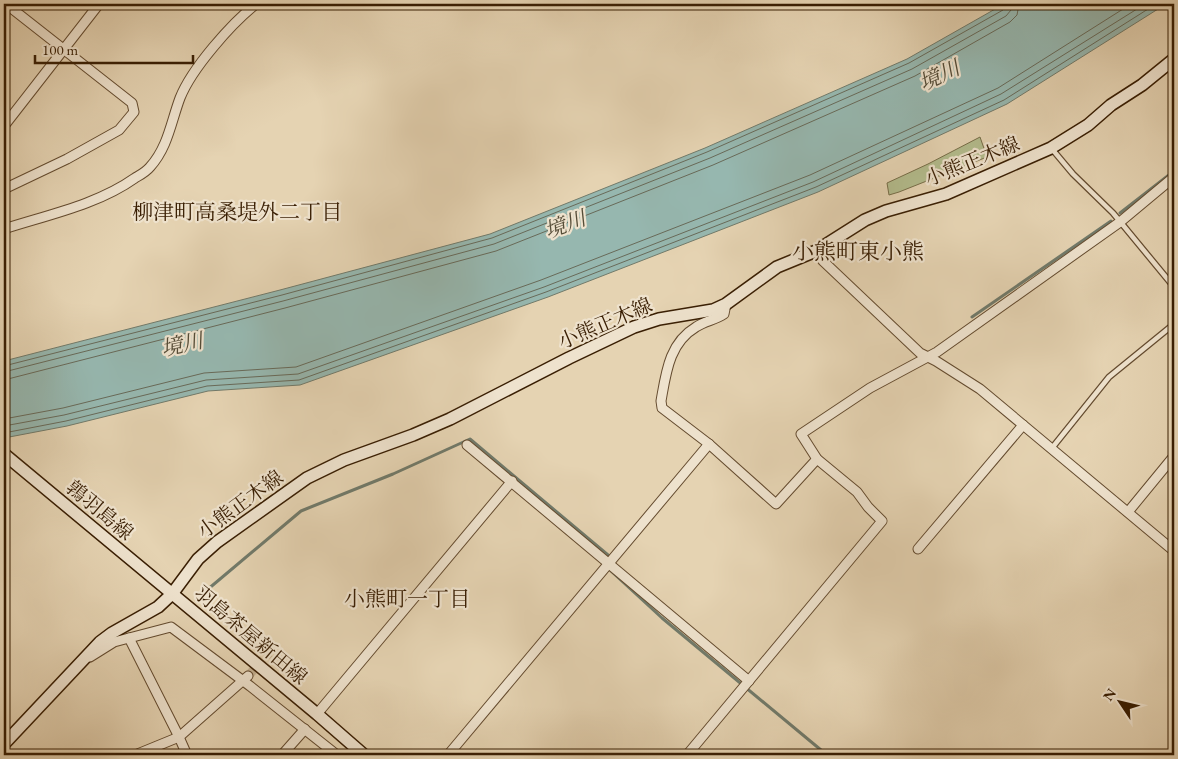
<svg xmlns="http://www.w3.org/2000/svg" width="1178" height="759" font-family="'EB Garamond','Noto Serif JP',serif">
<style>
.green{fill:#b3bc8d;stroke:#766d48}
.water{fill:#96b7af;stroke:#717a6a}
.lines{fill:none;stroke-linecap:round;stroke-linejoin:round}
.shore{stroke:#686a59;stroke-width:1}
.stream{stroke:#717a6a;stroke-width:3}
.street-tunnel{stroke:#c3af8f;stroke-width:9;stroke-dasharray:9 4.5;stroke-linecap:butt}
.lane-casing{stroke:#644b2f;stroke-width:7}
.street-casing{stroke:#644b2f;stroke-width:11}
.secondary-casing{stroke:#391e03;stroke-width:14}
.lane{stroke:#eee2cd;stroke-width:4.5}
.street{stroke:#eee2cd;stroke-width:9}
.secondary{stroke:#eee2cd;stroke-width:11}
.labels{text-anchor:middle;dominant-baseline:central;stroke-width:4.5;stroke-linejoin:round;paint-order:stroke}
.street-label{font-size:20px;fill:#391e03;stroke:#eee2cd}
.water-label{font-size:21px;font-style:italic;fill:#554c37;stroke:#eee2cd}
.neighbourhood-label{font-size:21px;fill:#391e03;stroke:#eee2cd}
.quarter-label{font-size:22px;fill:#391e03;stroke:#eee2cd}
</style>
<rect width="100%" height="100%" fill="#e5d3b2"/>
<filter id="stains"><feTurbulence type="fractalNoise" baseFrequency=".004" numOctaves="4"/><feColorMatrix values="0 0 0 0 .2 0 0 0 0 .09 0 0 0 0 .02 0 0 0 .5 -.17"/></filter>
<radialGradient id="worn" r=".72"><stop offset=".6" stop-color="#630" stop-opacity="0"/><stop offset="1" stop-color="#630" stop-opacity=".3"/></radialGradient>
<!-- green -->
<polygon class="green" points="980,137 987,157 899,192 889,195 887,183 928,164"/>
<!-- water -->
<polygon class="water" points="1004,4 1166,4 1007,104 818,192 548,297 300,385 208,391 67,426 4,438 4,361 280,290 490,234 705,148 907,59"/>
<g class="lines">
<!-- shore -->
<g class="shore">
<polyline points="4,366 282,295 492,238 707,152 909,63 1003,10 1005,4"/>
<polyline points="4,372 283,301 494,244 710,158 912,69 1006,16 1011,10 1012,4"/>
<polyline points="4,380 285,308 496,251 713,165 915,76 1010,22 1017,15 1019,4"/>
<polyline points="4,419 63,408 204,373 296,367 541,280 810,175 998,88 1131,4"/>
<polyline points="4,426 64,415 206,380 298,374 544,287 813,182 1001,94 1145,4"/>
<polyline points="4,433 66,421 207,386 299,380 546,292 816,187 1004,100 1156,4"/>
</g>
<!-- stream -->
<g class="stream">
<polyline points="1120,213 1174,171"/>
<polyline points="972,317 1111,221"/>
<polyline points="611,571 662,618 827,755"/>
<polyline points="207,590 301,511 393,474 470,439 608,555"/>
</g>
<!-- street-tunnel -->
<polyline class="street-tunnel" points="248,676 269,653"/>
<defs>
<g id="lane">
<polyline points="1052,149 1073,174 1113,213 1174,287"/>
<polyline points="1052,448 1109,377 1174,324"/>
</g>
<g id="street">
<polyline points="4,126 99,4"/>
<polyline points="4,189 67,159 119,130 134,112 132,103 6,4"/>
<path d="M 4,229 C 47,215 97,205 135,178 C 140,175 146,172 150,167 C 168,147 171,122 180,98 C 192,68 231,24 256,4"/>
<polyline points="816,251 823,261 920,353 936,361 980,389 1174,551"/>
<path d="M 726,304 L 724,314 C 715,320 705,321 696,327 C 669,343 666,373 661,401 L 662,408 L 709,444 L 776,504 L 817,459"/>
<polyline points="467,445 749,681"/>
<polyline points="1128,512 1174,456"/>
<polyline points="918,549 1023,425"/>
<polyline points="129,638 171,627 250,686 337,755"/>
<polyline points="90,657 114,642 129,638 179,737 187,755"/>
<polyline points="317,714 512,481"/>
<polyline points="135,755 179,737 248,676"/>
<polyline points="282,755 305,729"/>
<polyline points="448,755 709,444"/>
<polyline points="687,755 882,521 868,507 857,492 817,459 801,434 870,388 937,352 1120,222 1174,177"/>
</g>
<g id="secondary">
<polyline points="4,454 317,714 364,755"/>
<polyline points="4,744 100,642 112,633 158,607 172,594 198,559 217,542 307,478 344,460 413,435 450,419 569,358 634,327 659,319 713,310 726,304 777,267 816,251 865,220 886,211 946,194 1051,148 1088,125 1111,105 1142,85 1174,59"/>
</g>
</defs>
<!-- lane casing -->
<use href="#lane" class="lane-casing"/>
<!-- street casing -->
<use href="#street" class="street-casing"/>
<!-- secondary casing -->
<use href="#secondary" class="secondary-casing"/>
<!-- lane -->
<use href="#lane" class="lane"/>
<!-- street -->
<use href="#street" class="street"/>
<!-- secondary -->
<use href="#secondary" class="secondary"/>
</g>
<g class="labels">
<!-- street labels -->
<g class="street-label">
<text transform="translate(972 161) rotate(-22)">小熊正木線</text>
<text transform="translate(605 323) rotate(-23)">小熊正木線</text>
<text transform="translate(240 504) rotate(-36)">小熊正木線</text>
<text transform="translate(100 510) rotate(40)">鶉羽島線</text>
<text transform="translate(251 635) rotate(40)">羽島茶屋新田線</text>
</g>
<!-- water labels -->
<g class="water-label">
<text transform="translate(939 75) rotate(-25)">境川</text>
<text transform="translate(565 224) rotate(-20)">境川</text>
<text transform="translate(182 344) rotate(-12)">境川</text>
</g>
<!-- neighbourhood labels -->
<g class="neighbourhood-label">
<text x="237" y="211">柳津町高桑堤外二丁目</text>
<text x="407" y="598">小熊町一丁目</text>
</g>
<!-- quarter labels -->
<g class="quarter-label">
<text x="858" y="251">小熊町東小熊</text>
</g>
</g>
<!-- margin -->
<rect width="1178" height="759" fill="none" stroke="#e5d3b2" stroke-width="20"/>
<rect x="5" y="5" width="1168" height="749" fill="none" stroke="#391e03" stroke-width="2.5"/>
<rect x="10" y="10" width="1158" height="739" fill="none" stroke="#391e03"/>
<!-- north arrow -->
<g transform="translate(1120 702) rotate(305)" stroke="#eee2cd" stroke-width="4" paint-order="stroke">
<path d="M0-4L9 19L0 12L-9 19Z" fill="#391e03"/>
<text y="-8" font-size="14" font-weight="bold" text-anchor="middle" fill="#391e03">N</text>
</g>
<!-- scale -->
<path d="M35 55v8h158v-8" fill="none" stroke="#391e03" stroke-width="2.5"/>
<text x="42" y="55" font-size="15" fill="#391e03" stroke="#eee2cd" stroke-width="4" paint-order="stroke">100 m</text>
<rect width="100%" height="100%" filter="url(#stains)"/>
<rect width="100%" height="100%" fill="url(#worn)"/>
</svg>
